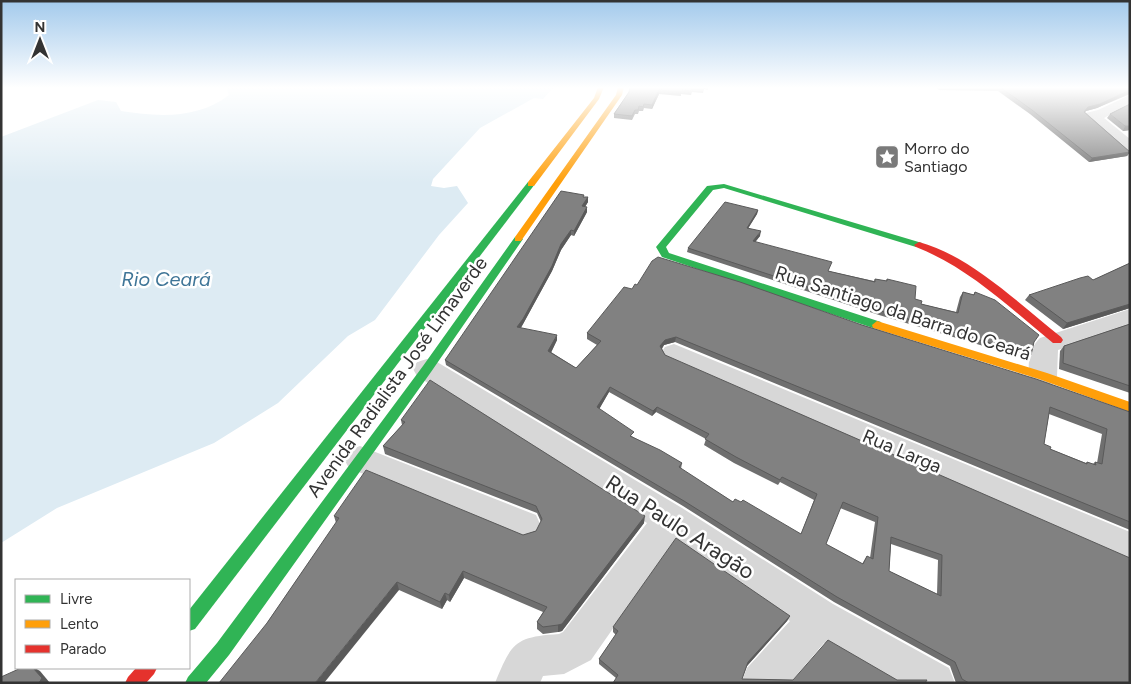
<svg xmlns="http://www.w3.org/2000/svg" width="1131" height="684" font-family="Figtree,sans-serif">
<style>
.water{fill:#ddebf3}
.lines{fill:none;stroke-linecap:round;stroke-linejoin:round}
.street{fill:#d7d7d7;fill-rule:evenodd}
.fast{fill:#30b455;fill-rule:evenodd}
.slow{fill:#ff9f0a;fill-rule:evenodd}
.jam{fill:#e5322d;fill-rule:evenodd}
.wall{fill:#6f6f6f;fill-rule:evenodd}
.shaded-wall{fill:#5a5a5a}
.building{fill:#818181;stroke:#5a5a5a;fill-rule:evenodd}
.labels{text-anchor:middle;dominant-baseline:central;stroke-width:5;stroke-linejoin:round;paint-order:stroke}
.far-poi-label{font-size:16px;fill:#333;stroke:#fff;text-anchor:start}
.street-label{font-size:19px;fill:#333;stroke:#fff}
.water-label{font-size:20px;font-style:italic;fill:#3f7597;stroke:#fff}
.near-street-label{font-size:22px;fill:#333;stroke:#fff}
</style>
<rect width="100%" height="100%" fill="#fff"/>
<!-- water -->
<path class="water" d="M 226,87 L 554,87 L 543,99 L 534,98 L 480,128 L 433,179 L 431,186 L 444,188 L 457,186 L 468,203 L 439,235 L 375,320 L 348,336 L 278,403 L 214,443 L 57,508 L 1,543 L 1,137 L 98,100 L 116,102 L 121,111 C 159,117 198,119 229,95 Z"/>
<g class="lines">
<!-- street -->
<g class="street">
<polygon points="1130,95 1130,104 1104,118 1130,139 1130,153 1124,152 1084,116 1086,113 1098,110"/>
<path d="M 1130,309 L 1130,326 L 1058,350 L 1057,376 L 1053,383 L 1043,386 L 1033,383 C 1025,369 1029,348 1040,338 Z"/>
<polygon points="674,344 1130,532 1130,565 665,359 661,353 665,347"/>
<path d="M 427,359 L 437,362 L 682,508 L 833,604 L 949,668 L 955,683 L 893,683 L 824,643 L 790,683 L 741,683 L 747,668 L 790,621 L 674,541 L 591,660 L 564,674 L 543,676 L 540,683 L 495,683 C 512,642 515,637 559,634 L 563,632 L 647,523 L 417,376 L 413,369 L 417,362 Z"/>
<polygon points="360,446 536,515 541,526 536,537 524,541 349,468 344,459 349,450"/>
</g>
<!-- fast -->
<g class="fast">
<polygon points="528,182 535,184 195,629 189,631 189,610"/>
<polygon points="724,184 922,243 922,247 916,247 724,188 713,190 666,247 669,253 881,322 882,325 881,328 873,328 662,257 656,247 707,186"/>
<polygon points="518,236 523,239 431,372 229,655 206,683 185,683 188,677 217,643 423,366 515,237"/>
</g>
<!-- slow -->
<g class="slow">
<polygon points="598,87 604,87 599,99 534,186 528,186 528,182 594,98"/>
<polygon points="618,87 624,87 622,95 521,241 515,241 515,237 616,95"/>
<polygon points="877,321 1047,373 1130,402 1130,412 1039,379 873,328 872,325"/>
</g>
<!-- jam -->
<g class="jam">
<path d="M 919,242 C 971,256 1019,304 1061,337 L 1063,340 L 1061,343 L 1053,343 C 1009,307 969,268 916,247 L 914,245 Z"/>
<polygon points="136,668 157,668 154,674 146,683 125,683 128,677"/>
</g>
</g>
<!-- wall -->
<g class="wall">
<polygon points="630,87 708,87 708,90 704,89 703,93 692,92 691,95 681,94 681,96 659,94 652,109 644,108 643,111 639,111 638,114 635,114 632,120 614,118 614,114 629,92"/>
<polygon points="935,87 1130,87 1130,94 1097,108 1086,111 1085,112 1130,152 1127,156 1089,162 1030,114 998,91 939,90"/>
<polygon points="1110,114 1130,130 1123,131 1107,118"/>
<path d="M 584,197 L 588,197 L 588,202 L 585,207 L 587,212 L 574,236 L 571,235 L 561,250 L 552,271 L 523,324 L 521,328 L 557,340 L 551,352 L 576,368 L 597,345 L 587,339 L 587,333 L 632,289 L 862,325 L 1130,412 L 1130,530 L 675,342 L 664,345 L 662,349 L 665,355 L 1130,683 L 956,683 L 950,666 L 834,602 L 683,506 L 446,365 L 445,360 ZM 609,392 L 652,416 L 656,412 L 706,439 L 704,445 L 734,463 L 778,485 L 780,482 L 814,500 L 801,534 L 733,502 L 681,469 L 682,463 L 633,437 L 599,409 ZM 1049,414 L 1102,434 L 1097,463 L 1095,462 L 1093,464 L 1087,462 L 1086,463 L 1050,449 L 1044,444 ZM 840,508 L 875,522 L 870,558 L 867,556 L 862,564 L 826,544 ZM 891,544 L 938,560 L 937,594 L 889,571 Z"/>
<polygon points="758,210 757,214 748,228 760,236 755,242 828,271 874,281 875,279 886,281 887,279 921,304 956,312 960,297 963,292 973,295 975,292 1034,342 1031,355 1027,359 879,315 687,252 688,248"/>
<polygon points="1130,263 1130,308 1063,329 1025,300 1029,295 1093,280"/>
<polygon points="1130,324 1130,393 1059,369 1060,351 1064,346"/>
<polygon points="401,420 644,523 562,631 558,632 543,634 537,629 537,622 543,612 464,578 450,602 447,600 442,609 399,590 267,623 336,523 334,516 523,535 536,531 541,522 537,513 385,454 383,446 402,425"/>
<polygon points="790,616 787,621 747,666 742,679 793,680 897,680 925,683 616,678 599,664 599,659 616,635 613,632 613,627"/>
</g>
<!-- shaded-wall -->
<g class="shaded-wall">
<polygon points="659,90 659,94 652,109 652,105"/>
<polygon points="1130,90 1129,93 1097,108 1086,111 1082,116 1088,107"/>
<polygon points="1125,126 1130,126 1130,130 1123,131"/>
<polygon points="1130,152 1127,156 1089,162 1092,158"/>
<polygon points="588,197 588,202 582,211 582,206"/>
<polygon points="587,207 587,212 574,236 574,231"/>
<polygon points="758,210 757,214 746,232 747,228"/>
<polygon points="571,230 571,235 561,250 552,271 523,324 517,333 517,327 561,244"/>
<polygon points="761,231 760,236 752,246 753,241"/>
<polygon points="1130,304 1130,308 1063,329 1067,323"/>
<polygon points="557,335 557,340 549,357 548,351"/>
<polygon points="676,337 675,342 664,345 659,352 660,346 665,340"/>
<polygon points="610,387 609,392 597,413 597,407"/>
<polygon points="657,407 656,412 652,416 653,411"/>
<polygon points="645,516 644,523 562,631 558,632 558,625"/>
<polygon points="463,571 464,578 450,602 449,595"/>
<polygon points="397,582 399,590 324,683 315,683"/>
<polygon points="445,593 447,600 442,609 440,602"/>
<polygon points="790,616 787,621 746,667 748,662"/>
<polygon points="33,668 35,668 40,671 50,683 39,683"/>
</g>
<!-- building -->
<g class="building">
<polygon points="630,87 704,87 704,89 692,89 692,91 682,90 681,92 659,90 652,105 644,104 643,107 639,106 638,110 635,110 632,116 614,114 629,92"/>
<polygon points="990,87 1130,87 1130,90 1100,104 1088,107 1084,112 1130,152 1092,158 1032,110 1000,87"/>
<polygon points="1130,104 1130,126 1125,126 1110,114"/>
<path d="M 561,191 L 584,195 L 583,197 L 588,197 L 582,206 L 587,207 L 574,231 L 571,230 L 561,244 L 552,266 L 523,319 L 517,327 L 557,335 L 548,351 L 576,368 L 601,341 L 587,333 L 624,287 L 632,289 L 635,284 L 637,285 L 652,261 L 658,257 L 740,282 L 862,325 L 1036,379 L 1130,412 L 1130,522 L 676,337 L 665,340 L 660,346 L 665,355 L 1130,558 L 1130,683 L 969,683 L 962,679 L 955,662 L 837,597 L 684,501 L 445,360 ZM 610,387 L 653,411 L 657,407 L 709,434 L 705,439 L 736,457 L 780,480 L 782,477 L 817,494 L 801,534 L 743,500 L 741,502 L 735,499 L 733,502 L 679,467 L 682,463 L 660,450 L 630,436 L 634,432 L 597,407 ZM 1050,407 L 1107,429 L 1102,464 L 1095,462 L 1096,465 L 1087,462 L 1087,464 L 1050,449 L 1051,447 L 1044,444 ZM 843,502 L 878,517 L 873,559 L 867,556 L 863,564 L 826,544 ZM 891,537 L 942,555 L 941,596 L 889,571 Z"/>
<polygon points="725,202 758,210 747,228 761,231 753,241 832,262 828,271 875,282 875,279 887,281 887,279 916,286 915,299 922,301 921,304 958,313 963,292 974,295 975,292 995,300 1039,335 1034,342 1031,355 881,311 688,248"/>
<polygon points="1130,263 1130,304 1067,323 1029,295 1080,278 1088,276 1093,280"/>
<polygon points="1130,324 1130,386 1063,363 1064,346"/>
<polygon points="430,380 645,516 562,624 558,625 543,627 537,622 547,607 463,571 449,595 445,593 440,602 397,582 315,683 219,683 267,623 339,518 334,516 366,470 523,535 536,531 542,519 536,506 383,446 405,422 401,420"/>
<polygon points="676,538 790,616 748,662 742,679 793,680 828,640 897,680 927,680 925,683 613,683 618,675 599,659 618,631 613,627"/>
<polygon points="21,668 33,668 42,678 39,683 1,683 1,677"/>
</g>
<!-- sky -->
<linearGradient id="sky" x2="0" y2="1"><stop stop-color="#a3caec"/><stop offset="0.48" stop-color="#fff"/><stop offset="1" stop-color="#fff" stop-opacity="0"/></linearGradient>
<rect width="1131" height="183" fill="url(#sky)"/>
<!-- icons -->
<defs>
<symbol id="sight-square" viewBox="-11 -11 22 22"><rect x="-9" y="-9" width="18" height="18" rx="4" fill="#7a7a7a" stroke="#fff"/><path d="M0-6L1.8-2.2L6-1.7L2.9 1.2L3.7 5.4L0 3.3L-3.7 5.4L-2.9 1.2L-6-1.7L-1.8-2.2Z" fill="#fff"/></symbol>
</defs>
<g fill-rule="evenodd">
<use href="#sight-square" x="873" y="143" width="28" height="28"/>
</g>
<g class="labels">
<!-- far-poi labels -->
<g class="far-poi-label">
<text x="904" y="148">Morro do<tspan x="904" dy="18">Santiago</tspan></text>
</g>
<!-- street labels -->
<g class="street-label">
<text transform="translate(903 313) rotate(18)">Rua Santiago da Barra do Ceará</text>
<text transform="translate(397 377) rotate(-54)">Avenida Radialista José Limaverde</text>
<text transform="translate(902 451) rotate(23)">Rua Larga</text>
</g>
<!-- water labels -->
<g class="water-label">
<text x="166" y="279">Rio Ceará</text>
</g>
<!-- near-street labels -->
<g class="near-street-label">
<text transform="translate(680 527) rotate(33)">Rua Paulo Aragão</text>
</g>
</g>
<!-- border -->
<rect width="1131" height="684" fill="none" stroke="#333333" stroke-width="5"/>
<!-- legend -->
<rect x="15" y="579" width="175" height="90" fill="#ffffff" stroke="#adadad"/>
<rect x="25" y="595" width="25" height="8" fill="#30b455" stroke="#adadad"/>
<text x="60" y="604" font-size="15" fill="#333333">Livre</text>
<rect x="25" y="620" width="25" height="8" fill="#ff9f0a" stroke="#adadad"/>
<text x="60" y="629" font-size="15" fill="#333333">Lento</text>
<rect x="25" y="645" width="25" height="8" fill="#e5322d" stroke="#adadad"/>
<text x="60" y="654" font-size="15" fill="#333333">Parado</text>
<!-- north arrow -->
<g transform="translate(40 40)" stroke="#ffffff" stroke-width="4" paint-order="stroke">
<path d="M0-4L9 19L0 12L-9 19Z" fill="#333333"/>
<text y="-8" font-size="14" font-weight="bold" text-anchor="middle" fill="#333333">N</text>
</g>
</svg>
